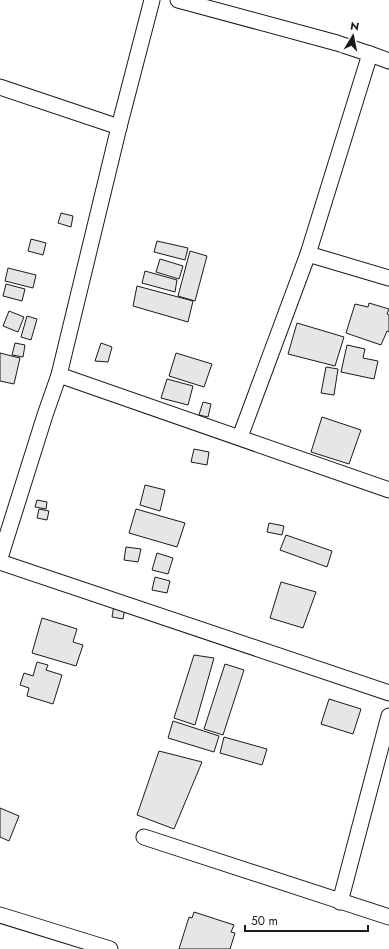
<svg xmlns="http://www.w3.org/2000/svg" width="389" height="949" font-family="Jost,sans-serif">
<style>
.building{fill:#e6e6e6;stroke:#1a1a1a}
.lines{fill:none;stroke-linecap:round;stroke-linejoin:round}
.street-casing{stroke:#1a1a1a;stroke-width:17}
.street{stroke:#fff;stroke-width:15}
</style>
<rect width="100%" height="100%" fill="#fff"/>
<!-- building -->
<g class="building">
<polygon points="61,213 73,216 71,227 58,223"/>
<polygon points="31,239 46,243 43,255 28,251"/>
<polygon points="157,241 188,248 185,260 154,252"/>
<polygon points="190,251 207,256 195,301 178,296"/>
<polygon points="160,259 183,266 179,279 156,272"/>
<polygon points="8,268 36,275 33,288 5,281"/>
<polygon points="145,271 177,280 175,292 142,283"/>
<polygon points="6,284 25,289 22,301 3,296"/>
<polygon points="137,286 193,301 188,322 133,306"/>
<polygon points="369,303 389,309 387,314 389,315 389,332 387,331 381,345 346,333 355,304 368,307"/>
<polygon points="9,311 24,317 18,332 3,326"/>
<polygon points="27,316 37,319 31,340 21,337"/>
<polygon points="297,323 344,337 335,366 288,354"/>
<polygon points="15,343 25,345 23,357 12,355"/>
<polygon points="101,343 112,347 108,362 95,361"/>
<polygon points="347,345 365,349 363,358 378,361 374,379 341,372"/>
<polygon points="0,353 20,358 14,384 0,381"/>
<polygon points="176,353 212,364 204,387 169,376"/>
<polygon points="326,367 338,369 334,395 321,393"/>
<polygon points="167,379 193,386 188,405 161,398"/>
<polygon points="203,402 211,404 208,417 199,415"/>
<polygon points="322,417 361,430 349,464 311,452"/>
<polygon points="194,449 209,452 207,465 191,462"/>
<polygon points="145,485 165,490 160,511 140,505"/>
<polygon points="37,500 47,502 46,509 35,507"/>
<polygon points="39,509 49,511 47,520 37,518"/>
<polygon points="136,509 185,523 177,547 129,533"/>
<polygon points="269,523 284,526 282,535 267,532"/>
<polygon points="286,535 332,551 327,567 280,550"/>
<polygon points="126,547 141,549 138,562 124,560"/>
<polygon points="157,553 173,558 168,574 152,570"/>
<polygon points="155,577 170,581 167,593 152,590"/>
<polygon points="281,582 316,592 303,628 270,618"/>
<polygon points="114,605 125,608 123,619 112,617"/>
<polygon points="42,618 77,629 73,642 83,645 76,666 32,653"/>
<polygon points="194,655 214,658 195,725 174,718"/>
<polygon points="37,662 48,665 46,670 62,675 53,704 27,696 29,688 20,685 24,673 33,676"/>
<polygon points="225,664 244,670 223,735 204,729"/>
<polygon points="329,699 361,709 353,734 321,724"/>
<polygon points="173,721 219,736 214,752 168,738"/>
<polygon points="224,737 267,749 262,765 220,753"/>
<polygon points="159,751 202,762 174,829 137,815"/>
<polygon points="0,808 19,816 9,841 0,837"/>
<polygon points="194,912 234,925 231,932 235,933 230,949 179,949 189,917 192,918"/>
</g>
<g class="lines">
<defs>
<g id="street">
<polyline points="178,0 337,43 370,54"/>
<polyline points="0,87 119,127"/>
<polyline points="308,254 389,278"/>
<polyline points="59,375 389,490"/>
<polyline points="240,437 308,254 370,54 389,61"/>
<polyline points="0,558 45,415 59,375 119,127 152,0"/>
<polyline points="0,562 389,693"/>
<polyline points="144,837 389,917"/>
<polyline points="340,902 389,716"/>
<polyline points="0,915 110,949"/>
</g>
</defs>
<!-- street casing -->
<use href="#street" class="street-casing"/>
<!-- street -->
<use href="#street" class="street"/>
</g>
<!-- north arrow -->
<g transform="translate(353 36) rotate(10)" stroke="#ffffff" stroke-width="3" paint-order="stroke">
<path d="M0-3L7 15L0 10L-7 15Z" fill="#1a1a1a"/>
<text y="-6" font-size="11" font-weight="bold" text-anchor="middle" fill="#1a1a1a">N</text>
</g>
<!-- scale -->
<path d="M245 925v6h123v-6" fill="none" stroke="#1a1a1a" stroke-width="2"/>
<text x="251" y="925" font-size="12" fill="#1a1a1a" stroke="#ffffff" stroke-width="3" paint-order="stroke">50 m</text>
</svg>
